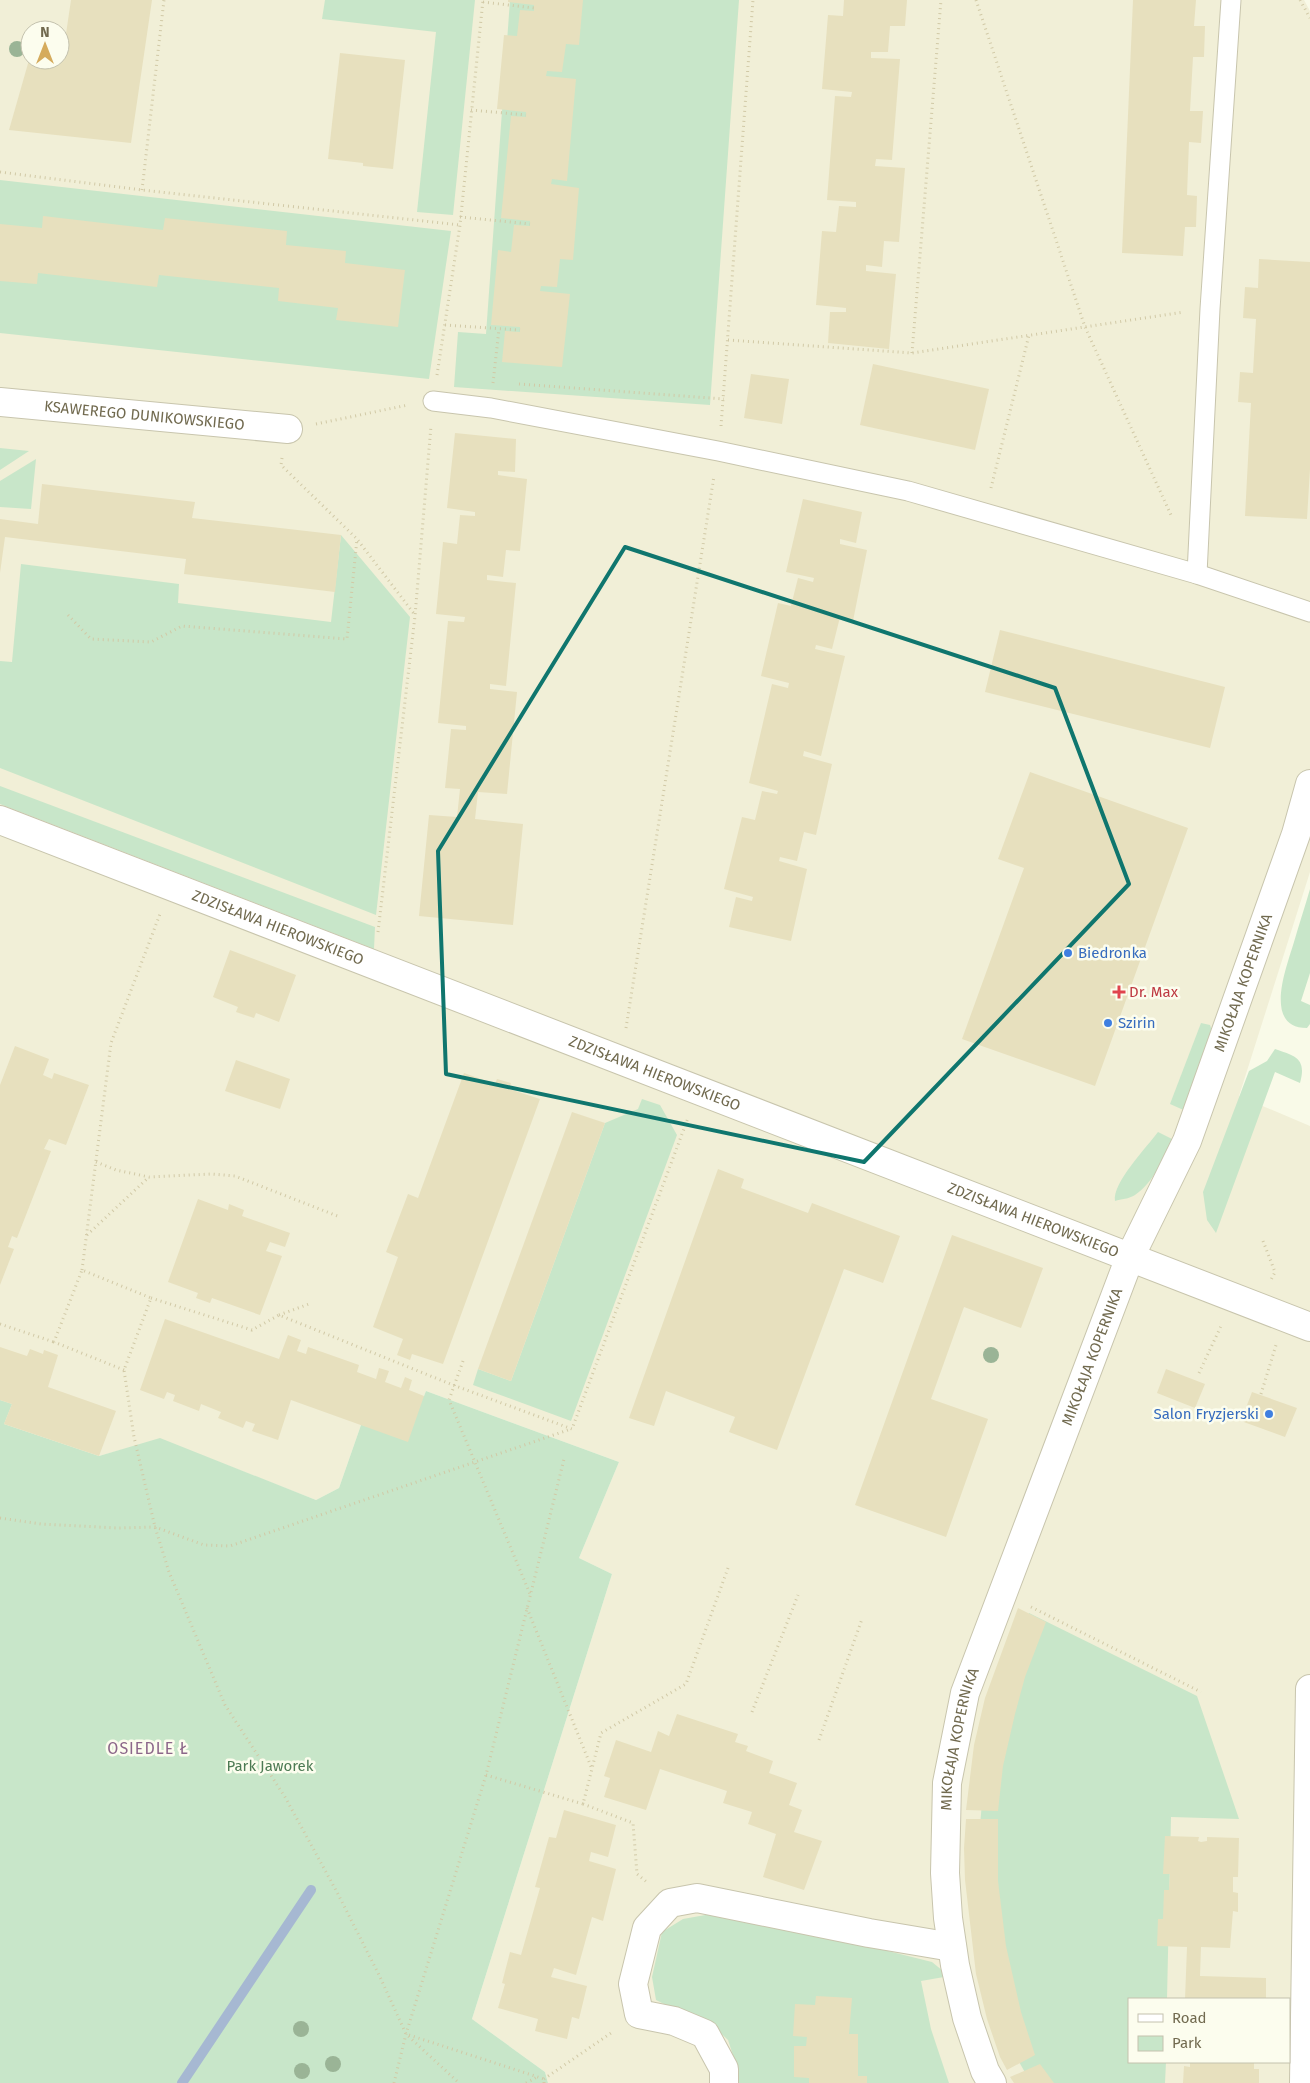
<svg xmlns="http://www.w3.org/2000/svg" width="1310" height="2083" font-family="'Fira Sans',sans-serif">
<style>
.residential{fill:#f1efd7;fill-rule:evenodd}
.green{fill:#c8e6c9}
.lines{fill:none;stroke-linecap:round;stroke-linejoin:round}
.stream{stroke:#a6b8d2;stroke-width:10}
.building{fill:#e7e0be}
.service-casing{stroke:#c8c5ad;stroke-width:21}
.minor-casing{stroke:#c8c5ad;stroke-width:30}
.path{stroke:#d1c9a6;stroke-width:3;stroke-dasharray:1 4;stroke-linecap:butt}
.service{stroke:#fff;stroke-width:19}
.minor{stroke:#fff;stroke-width:28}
.tree{fill:#9ab496}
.marked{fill:none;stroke:#0f766e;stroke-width:4;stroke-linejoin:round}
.shop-dot{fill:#3f7fe0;stroke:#fcfdee;stroke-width:2}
.health-dot{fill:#e0444e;stroke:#fcfdee;stroke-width:2}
.labels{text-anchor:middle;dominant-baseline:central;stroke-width:5;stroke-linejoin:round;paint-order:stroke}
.street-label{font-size:15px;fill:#716a4f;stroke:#fcfdee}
.shop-label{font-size:15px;fill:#366cbe;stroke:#fcfdee;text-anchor:start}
.health-label{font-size:15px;fill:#be3a42;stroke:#fcfdee;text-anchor:start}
.park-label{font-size:15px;fill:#4c7a53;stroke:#fcfdee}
.neighbourhood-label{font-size:16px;letter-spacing:1px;fill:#8c678a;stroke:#fcfdee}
</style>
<rect width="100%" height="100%" fill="#f9fae8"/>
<!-- residential -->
<path class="residential" d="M 0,0 L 1304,0 L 1310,11 L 1310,872 L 1239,1096 L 1310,1126 L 1310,2083 L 548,2083 L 545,2072 L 472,2019 L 612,1574 L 579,1558 L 619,1462 L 426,1391 L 424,1396 L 361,1425 L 339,1488 L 316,1500 L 160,1439 L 99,1456 L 4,1424 L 0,1400 ZM 30,30 L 60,30 L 60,60 L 30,60 ZM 1129,1999 L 1289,1999 L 1289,2062 L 1129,2062 Z"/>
<!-- green -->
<g class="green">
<polygon points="325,0 475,0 453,215 417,212 436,32 322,19"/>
<polygon points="510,0 739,0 710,405 454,387 458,332 486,334"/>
<polygon points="0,180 451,231 429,379 0,333"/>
<polygon points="0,448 29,451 0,470"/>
<polygon points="36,459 31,509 0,507 0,481"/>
<polygon points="341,535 410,617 376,915 0,768 0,661 12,662 21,564 179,584 178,603 331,622"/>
<polygon points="0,786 375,927 374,949 0,804"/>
<path d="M 1310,889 L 1310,973 L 1301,1001 L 1310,1005 L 1310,1024 L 1307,1028 C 1262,1028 1287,966 1294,942 C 1299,924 1305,907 1310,889 Z"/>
<polygon points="1201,1023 1210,1025 1214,1037 1188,1112 1170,1104"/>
<path d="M 1275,1049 C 1295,1056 1307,1058 1300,1083 L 1275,1072 L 1216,1233 L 1207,1220 L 1203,1192 L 1249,1071 L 1267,1061 Z"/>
<polygon points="642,1099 660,1105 677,1135 571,1421 473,1385 478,1369 511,1381 605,1123 638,1109"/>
<path d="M 1158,1132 L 1174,1140 C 1163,1159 1153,1183 1135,1195 C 1129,1199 1121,1199 1115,1201 C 1112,1183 1147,1147 1158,1132 Z"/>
<polygon points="426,1391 619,1462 579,1558 612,1574 472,2019 545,2072 548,2083 0,2083 0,1400 12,1404 4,1424 99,1456 160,1438 316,1500 339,1488 361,1425 424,1396"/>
<polygon points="1029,1613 1197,1696 1239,1819 1171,1817 1167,1999 1129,1999 1129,2062 1166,2062 1165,2083 1031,2083 1010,2046 980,1826 983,1790 1005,1685"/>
<polygon points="711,1914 868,1946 932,1962 943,1971 944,1977 921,1981 931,2029 949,2083 738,2083 738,2070 728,2040 706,2019 678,2011 656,2000 652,1977 662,1932 683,1919"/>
</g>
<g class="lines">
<!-- stream -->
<polyline class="stream" points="182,2083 311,1890"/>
</g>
<!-- building -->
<g class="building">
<polygon points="71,0 152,0 131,143 9,130 29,60 62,61"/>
<polygon points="508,0 583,0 579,45 566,44 562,72 547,71 546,76 576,79 567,181 552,179 551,184 579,188 573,260 560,259 557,287 541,286 540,291 570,294 562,367 502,362 505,331 520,332 520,327 491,325 498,250 511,252 514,225 530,226 530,221 501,218 511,116 526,117 526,112 497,109 504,35 517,36 520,10 534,11 534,5 508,2"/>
<polygon points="844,0 907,0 905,26 890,26 888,52 871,52 871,58 900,59 892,160 876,159 875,166 905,168 899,242 884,241 882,267 866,265 866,271 896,274 889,349 828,343 830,312 846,312 846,308 816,305 822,231 836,232 839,206 856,207 856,202 827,200 835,96 851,97 852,92 822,89 828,15 843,16"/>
<polygon points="1133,0 1196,0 1194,26 1205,26 1204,57 1193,57 1190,111 1203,111 1201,143 1189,142 1187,195 1197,196 1196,227 1185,227 1183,256 1122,253"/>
<polygon points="340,53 405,60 393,169 363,166 363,163 328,159"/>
<polygon points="43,216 163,230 165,218 287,231 286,245 346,251 345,263 405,270 398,327 336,320 338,308 278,301 279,288 159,275 157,287 38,273 37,284 0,281 0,224 42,228"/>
<polygon points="1259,259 1310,262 1310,469 1307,519 1245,516 1251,403 1238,402 1240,372 1253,373 1256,319 1243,318 1245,287 1258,288"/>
<polygon points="873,364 989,389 975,450 860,425"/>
<polygon points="751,374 789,379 782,424 744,418"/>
<polygon points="455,433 516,439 515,472 498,471 498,475 527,479 520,551 506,550 503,577 487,575 487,580 516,583 506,686 490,684 490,689 517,692 507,794 478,792 475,819 523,824 513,925 419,916 429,815 457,817 460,789 445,788 451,729 466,730 466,726 438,723 448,621 464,622 465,617 436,614 443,542 457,544 460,515 475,516 475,512 447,508"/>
<polygon points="42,484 195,502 192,518 341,535 335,592 184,574 186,559 5,537 0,573 0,519 38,524"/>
<polygon points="803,499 862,512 856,543 840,539 840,544 867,550 853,621 840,617 832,649 816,645 815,649 845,656 821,756 804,751 803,756 832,764 816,835 804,832 797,861 780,857 779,861 807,869 791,941 729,927 736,897 752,901 753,897 724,889 742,817 755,820 762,791 777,794 778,791 749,783 772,684 788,688 789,683 761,676 778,603 791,606 798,578 813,582 814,578 786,572"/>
<polygon points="1000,630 1225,687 1210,748 985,692"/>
<polygon points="1030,772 1188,828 1095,1086 962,1039 1024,868 998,859"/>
<polygon points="230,950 296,975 279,1022 256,1013 254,1018 236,1012 238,1007 213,997"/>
<polygon points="15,1046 49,1059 43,1075 52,1079 54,1073 89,1085 66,1145 49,1139 44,1149 51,1151 17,1238 12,1236 8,1247 14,1249 0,1285 0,1085"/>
<polygon points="236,1060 290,1079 280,1109 225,1091"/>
<polygon points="464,1073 495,1084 497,1079 511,1083 509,1089 540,1099 443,1364 412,1354 410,1360 397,1355 403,1339 373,1327 398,1257 386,1252 408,1194 418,1198"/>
<polygon points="572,1112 605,1123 511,1381 478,1369"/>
<polygon points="718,1169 744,1179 741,1188 808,1213 812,1203 900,1236 883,1283 844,1269 777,1450 729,1432 735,1417 666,1391 654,1426 629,1418"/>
<polygon points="198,1199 228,1210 229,1204 244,1210 242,1216 290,1233 285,1247 270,1242 266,1251 282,1256 260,1315 212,1298 210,1303 196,1298 198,1293 168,1282"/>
<polygon points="952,1235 1043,1268 1021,1328 964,1307 931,1399 988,1419 946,1537 855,1505"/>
<polygon points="165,1319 279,1359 288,1335 301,1340 297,1351 306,1354 308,1347 359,1365 357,1372 376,1379 379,1368 389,1371 385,1382 401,1388 405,1377 412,1380 409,1390 424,1396 408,1442 291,1400 278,1440 252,1431 255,1424 246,1421 243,1428 218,1418 221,1412 201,1404 199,1411 173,1401 175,1395 167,1392 164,1399 140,1390"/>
<polygon points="0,1347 27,1356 30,1349 43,1354 44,1350 58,1355 48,1387 116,1411 99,1456 4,1424 12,1404 0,1400"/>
<polygon points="1166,1369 1205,1384 1195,1408 1157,1393"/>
<polygon points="1252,1392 1297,1408 1285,1437 1241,1421"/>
<polygon points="1018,1608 1046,1622 1025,1677 1015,1714 1003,1766 998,1811 966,1810 974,1745 985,1698"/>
<polygon points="677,1714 738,1734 735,1742 748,1746 746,1751 773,1761 769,1773 797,1783 789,1805 802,1810 794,1832 822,1841 804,1890 763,1877 776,1834 748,1824 752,1812 723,1803 727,1791 660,1769 646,1810 604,1797 610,1778 604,1776 616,1740 651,1752 658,1731 669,1736"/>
<polygon points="564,1810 616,1825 608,1857 591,1852 589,1861 616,1869 603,1921 592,1917 576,1975 554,1968 551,1977 587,1986 579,2019 572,2017 567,2039 535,2031 538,2019 498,2008 505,1984 502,1983 510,1952 521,1955 540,1888 535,1887 549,1837 556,1838"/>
<polygon points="966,1819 998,1819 998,1881 1006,1946 1021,2012 1035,2055 1007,2070 1000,2057 987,2019 976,1974 965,1880 964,1848"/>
<polygon points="1165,1836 1199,1837 1198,1841 1201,1842 1207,1841 1207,1837 1239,1838 1238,1877 1233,1877 1233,1892 1238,1893 1238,1912 1233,1911 1230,1948 1201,1947 1200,1976 1266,1978 1266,1999 1185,1999 1187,1947 1157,1946 1158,1919 1163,1919 1164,1890 1169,1890 1170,1874 1163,1874"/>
<polygon points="816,1996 852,1998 849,2034 858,2034 858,2076 867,2076 867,2083 809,2083 809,2078 794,2077 794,2046 806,2046 807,2037 793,2036 795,2004 815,2005"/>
<polygon points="1190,2062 1254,2062 1254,2069 1259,2069 1259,2083 1183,2083 1184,2066 1190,2067"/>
<polygon points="1040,2064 1054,2083 1014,2083 1010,2077"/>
</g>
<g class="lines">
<defs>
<g id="service">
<polyline points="433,401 491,408 718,451 908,491 1197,574 1310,612"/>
<polyline points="1197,574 1210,309 1231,0"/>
</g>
<g id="minor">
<path id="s1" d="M 0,402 L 288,429"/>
<path id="s2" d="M 0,820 L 1310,1327"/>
<polyline points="724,2083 724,2069 705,2034 674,2021 639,2014 633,1984 647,1928 670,1903 697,1898 869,1933 952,1947"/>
<path id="s3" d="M 992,2083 L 985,2071 L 967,2018 L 955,1965 L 948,1918 L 945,1873 L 947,1783 L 965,1693 L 1130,1257 L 1187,1141 L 1296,834 L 1310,784"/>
<polyline points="1304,2083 1310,1689"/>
</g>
</defs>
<!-- service casing -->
<use href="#service" class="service-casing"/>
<!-- minor casing -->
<use href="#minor" class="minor-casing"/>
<!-- path -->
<g class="path">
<polyline points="976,0 1085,327 1171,515"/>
<polyline points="1300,0 1310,18"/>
<polyline points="483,2 534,8"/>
<polyline points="471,110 526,115"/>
<polyline points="0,172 142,190 460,225"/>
<polyline points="142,190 164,0"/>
<polyline points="460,217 530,224"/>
<polyline points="445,325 520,330"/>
<polyline points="728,340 912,353 1184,312"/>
<polyline points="912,353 941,0"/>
<polyline points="437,375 460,225 483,0"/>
<polyline points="493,383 499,329"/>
<polyline points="519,384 724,399"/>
<polyline points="316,424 408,405"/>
<polyline points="721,426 753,0"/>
<polyline points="282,458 281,465 357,539 415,615"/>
<polyline points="991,488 1029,335"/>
<polyline points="68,615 91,639 151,642 182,626 347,639 357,539"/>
<polyline points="378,932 415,616 431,426"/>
<polyline points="626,1028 714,476"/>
<polyline points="96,1162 116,1170 149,1177 212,1174 235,1176 340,1217"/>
<polyline points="87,1235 149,1177"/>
<polyline points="1263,1241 1275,1272 1271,1280"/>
<polyline points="82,1270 111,1043 160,914"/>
<polyline points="151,1298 252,1330 279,1315 453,1385 572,1429 688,1118"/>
<polyline points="279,1315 309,1304"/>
<polyline points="0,1324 54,1342"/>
<polyline points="463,1361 449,1400 530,1594"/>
<polyline points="124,1370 54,1342 82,1270 151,1298 124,1370 134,1437 155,1527 169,1572 225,1705 285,1797 338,1894 380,1977 406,2034 459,2083"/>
<polyline points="1199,1373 1221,1326"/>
<polyline points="1261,1394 1276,1345"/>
<polyline points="0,1518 41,1524 117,1528 155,1527 204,1545 230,1546 571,1429"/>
<polyline points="1031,1607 1201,1692"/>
<polyline points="527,1608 592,1769"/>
<polyline points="752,1712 798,1595"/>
<polyline points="819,1740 862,1619"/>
<polyline points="486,1775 583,1804 601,1733 686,1684 728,1568"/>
<polyline points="583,1804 633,1823 637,1874 648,1883"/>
<polyline points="409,2035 544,2079 544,2083"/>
<polyline points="544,2079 614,2031"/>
<polyline points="394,2083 406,2034 486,1775 564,1459"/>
<polyline points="526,2083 537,2077"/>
</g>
<!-- service -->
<use href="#service" class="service"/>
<!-- minor -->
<use href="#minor" class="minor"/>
</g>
<!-- trees -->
<g class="tree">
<circle cx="17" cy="49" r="8"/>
<circle cx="991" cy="1355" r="8"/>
<circle cx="301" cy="2029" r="8"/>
<circle cx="333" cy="2064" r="8"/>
<circle cx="302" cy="2071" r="8"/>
</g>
<!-- marked area -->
<path class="marked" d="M 625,547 L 1055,688 L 1129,884 L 864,1162 L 446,1074 L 438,851 Z"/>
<!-- markers -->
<g class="shop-dot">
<circle cx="1068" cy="953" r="5"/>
<circle cx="1108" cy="1023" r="5"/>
<circle cx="1269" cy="1414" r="5"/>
</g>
<path class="health-dot" d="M1116.5 984.5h5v5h5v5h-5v5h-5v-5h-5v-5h5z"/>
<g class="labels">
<!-- street labels -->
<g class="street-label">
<text stroke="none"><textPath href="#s1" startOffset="145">KSAWEREGO DUNIKOWSKIEGO</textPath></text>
<text stroke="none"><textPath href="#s2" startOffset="298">ZDZISŁAWA HIEROWSKIEGO</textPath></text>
<text stroke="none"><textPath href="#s3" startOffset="1162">MIKOŁAJA KOPERNIKA</textPath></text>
<text stroke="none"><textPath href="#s2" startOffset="702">ZDZISŁAWA HIEROWSKIEGO</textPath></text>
<text stroke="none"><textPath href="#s2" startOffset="1108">ZDZISŁAWA HIEROWSKIEGO</textPath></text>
<text stroke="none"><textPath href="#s3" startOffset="758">MIKOŁAJA KOPERNIKA</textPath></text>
<text stroke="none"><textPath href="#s3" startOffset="352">MIKOŁAJA KOPERNIKA</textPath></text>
</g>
<!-- shop labels -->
<g class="shop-label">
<text x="1078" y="953">Biedronka</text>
<text x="1118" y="1023">Szirin</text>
<text x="1259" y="1414" text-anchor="end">Salon Fryzjerski</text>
</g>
<!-- health labels -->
<g class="health-label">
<text x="1129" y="992">Dr. Max</text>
</g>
<!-- park labels -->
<g class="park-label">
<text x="270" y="1766">Park Jaworek</text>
</g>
<!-- neighbourhood labels -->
<g class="neighbourhood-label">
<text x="148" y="1748">OSIEDLE Ł</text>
</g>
</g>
<!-- legend -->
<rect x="1128" y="1998" width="162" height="65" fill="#fcfdee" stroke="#c4c2ae"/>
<rect x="1138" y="2014" width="25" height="8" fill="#ffffff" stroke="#c4c2ae"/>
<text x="1172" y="2023" font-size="15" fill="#716a4f">Road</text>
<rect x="1138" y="2036" width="25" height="15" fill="#c8e6c9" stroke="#c4c2ae"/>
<text x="1172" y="2048" font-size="15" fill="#716a4f">Park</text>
<!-- north arrow -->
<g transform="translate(45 45)"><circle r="24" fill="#fcfdee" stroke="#c4c2ae"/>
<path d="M0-4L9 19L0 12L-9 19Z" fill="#d5ab5c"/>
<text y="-8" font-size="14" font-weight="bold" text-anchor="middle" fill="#716a4f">N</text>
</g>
</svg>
